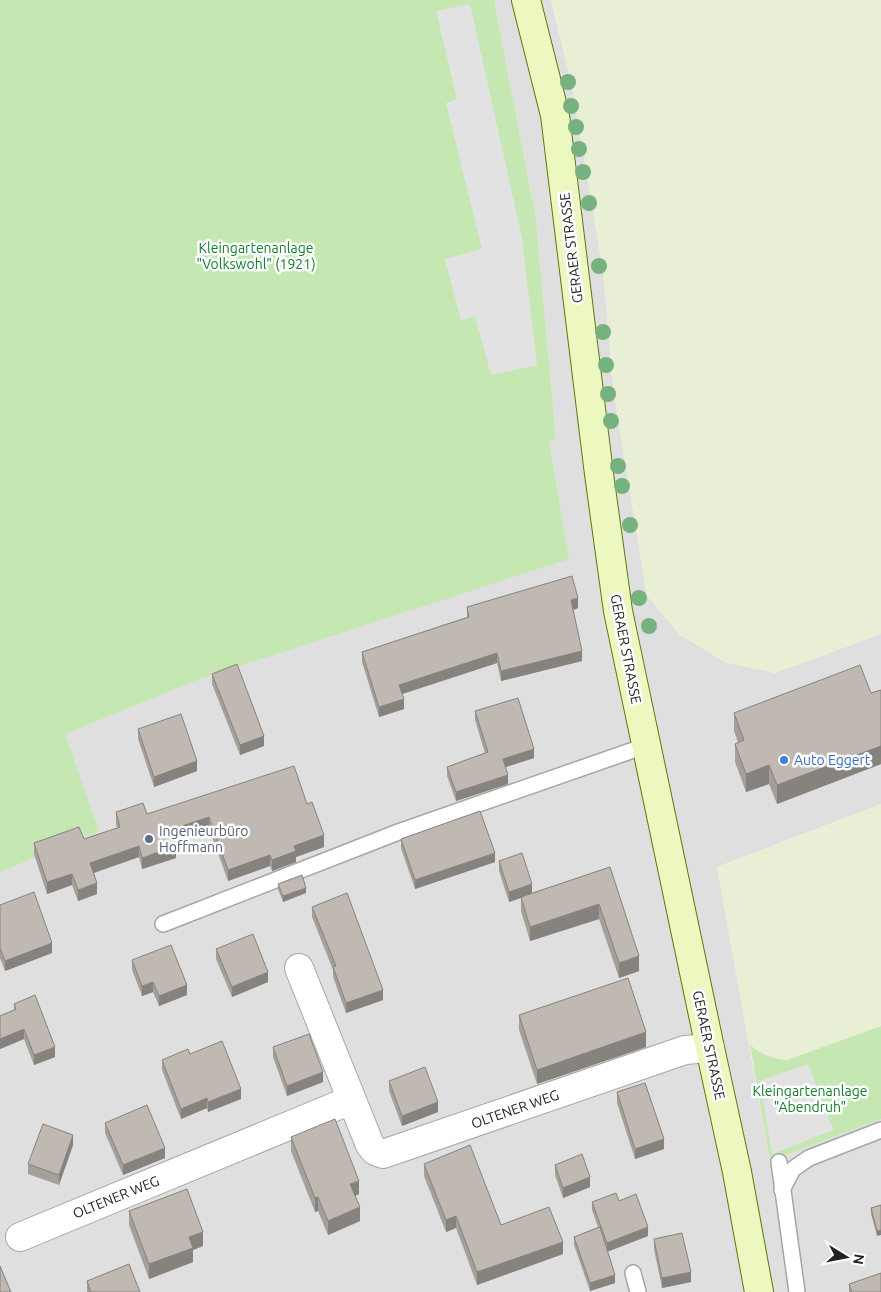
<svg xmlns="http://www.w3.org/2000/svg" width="881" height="1292" font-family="Ubuntu,sans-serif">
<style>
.residential{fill:#e0dfdf}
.farmland{fill:#e9efd5}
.grass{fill:#c5e8b2}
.parking{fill:#e2e2e2}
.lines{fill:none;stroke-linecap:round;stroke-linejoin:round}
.service-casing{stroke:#a6a6a6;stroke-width:18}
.minor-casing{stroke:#a6a6a6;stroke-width:30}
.secondary-casing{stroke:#5c770a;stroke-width:30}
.service{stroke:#fff;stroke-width:15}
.minor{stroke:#fff;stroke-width:28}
.secondary{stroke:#edf8c0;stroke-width:28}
.tree{fill:#76b180}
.wall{fill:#a49f99}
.shaded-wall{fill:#86827d}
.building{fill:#bfb9b2;stroke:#86827d}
.shop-dot{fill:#3f7fe0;stroke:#fff;stroke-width:2}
.service-dot{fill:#5c6f8a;stroke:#fff;stroke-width:2}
.labels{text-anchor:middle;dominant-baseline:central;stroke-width:5;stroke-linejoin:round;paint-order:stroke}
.park-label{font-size:14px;fill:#117e2a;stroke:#fff}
.street-label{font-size:14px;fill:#222;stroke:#fff}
.shop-label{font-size:14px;fill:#366cbe;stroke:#fff;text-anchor:start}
.service-label{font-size:14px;fill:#4e5e75;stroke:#fff;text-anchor:start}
</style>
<rect width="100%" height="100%" fill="#f1f0e9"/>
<!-- residential -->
<polygon class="residential" points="494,0 551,0 572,86 603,271 614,395 647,596 775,673 881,634 881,804 717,867 770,1161 881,1119 881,1292 0,1292 0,614 278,516 556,439 536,219"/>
<!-- farmland -->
<g class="farmland">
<polygon points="551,0 881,0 881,634 775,673 724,662 680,635 647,596 614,395 603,271 572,86"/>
<polygon points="881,804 881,1026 787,1060 773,1059 760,1054 749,1045 717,867"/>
</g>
<!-- grass -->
<g class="grass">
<polygon points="0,0 494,0 536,219 556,439 549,441 569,559 202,678 65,734 99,831 0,872"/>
<path d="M 881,1026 L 881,1119 L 770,1161 L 750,1045 C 762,1055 772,1059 787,1060 Z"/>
</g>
<!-- parking -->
<g class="parking">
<polygon points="470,4 522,238 537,365 491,375 475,316 461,320 445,259 482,249 446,103 457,99 436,11"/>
<polygon points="808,1064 833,1130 772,1154 760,1081"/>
</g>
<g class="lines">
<defs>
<g id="service">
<polyline points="163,924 401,831 645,746"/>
<polyline points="779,1162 797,1292"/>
<polyline points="782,1190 793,1169 809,1158 881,1130"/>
<polyline points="633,1273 638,1292"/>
</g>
<g id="minor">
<polyline points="299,968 370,1145 375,1151 383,1154 685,1050 710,1048"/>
<polyline points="20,1237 351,1100"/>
</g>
<polyline id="secondary" points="526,0 555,115 599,474 618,611 710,1048 737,1172 759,1292"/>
</defs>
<!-- service casing -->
<use href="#service" class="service-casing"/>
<!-- minor casing -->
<use href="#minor" class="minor-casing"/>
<!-- secondary casing -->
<use href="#secondary" class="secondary-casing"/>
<!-- service -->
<use href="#service" class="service"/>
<!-- minor -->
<use href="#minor" class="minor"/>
<!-- secondary -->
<use href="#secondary" class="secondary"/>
</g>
<!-- trees -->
<g class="tree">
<circle cx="568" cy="82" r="8"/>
<circle cx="571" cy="106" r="8"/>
<circle cx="576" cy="127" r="8"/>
<circle cx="579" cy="149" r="8"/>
<circle cx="583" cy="172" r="8"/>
<circle cx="589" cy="203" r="8"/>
<circle cx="599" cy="266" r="8"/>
<circle cx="603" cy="332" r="8"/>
<circle cx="606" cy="365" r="8"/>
<circle cx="608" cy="394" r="8"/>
<circle cx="611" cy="421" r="8"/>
<circle cx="618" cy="466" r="8"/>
<circle cx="622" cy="486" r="8"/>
<circle cx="630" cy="525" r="8"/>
<circle cx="639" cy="598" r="8"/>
<circle cx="649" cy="626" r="8"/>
</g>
<!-- wall -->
<g class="wall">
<polygon points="467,607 578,608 573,610 582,661 501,681 497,663 402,694 404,709 379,717 362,662 362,652 467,617"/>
<polygon points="212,674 264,746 240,755 212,684"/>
<polygon points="881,690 881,764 777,804 769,784 746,792 735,762 735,744 738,742 734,731 734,713 871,693"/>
<polygon points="475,711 534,758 505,767 508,784 456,801 447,776 447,767 485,753 475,720"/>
<polygon points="138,729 197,771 154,787 138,739"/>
<polygon points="307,804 324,847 296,857 296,862 272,871 270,866 228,881 209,828 173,840 176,858 142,869 139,857 94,873 97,894 78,901 72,885 47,894 34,854 34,843 84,839 117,828 116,824 116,812 147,814"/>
<polygon points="401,839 495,862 415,889 401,848"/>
<polygon points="499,861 532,893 610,867 639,971 619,978 599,919 530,941 521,911 521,898 509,902 499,871"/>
<polygon points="278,884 306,893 283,902 278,889"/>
<polygon points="0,905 52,953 5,971 0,958"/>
<polygon points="312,907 383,1000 346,1013 333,977 333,970 312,917"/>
<polygon points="216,949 268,982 232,997 216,959"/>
<polygon points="132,960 187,995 159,1006 153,992 142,996 132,970"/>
<polygon points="14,1004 55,1057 34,1065 24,1039 0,1049 0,1016 14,1010"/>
<polygon points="519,1015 646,1047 537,1084 519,1030"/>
<polygon points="273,1047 323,1082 287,1096 273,1057"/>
<polygon points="190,1054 241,1099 208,1112 207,1108 181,1119 162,1070 162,1060"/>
<polygon points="389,1081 438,1112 402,1126 389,1091"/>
<polygon points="617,1092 664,1149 635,1159 617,1103"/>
<polygon points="105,1123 165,1158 123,1175 105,1133"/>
<polygon points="291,1137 359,1194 355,1196 360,1221 328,1235 318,1211 315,1212 291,1151"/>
<polygon points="73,1145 59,1185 28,1174 28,1164"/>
<polygon points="424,1164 501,1225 563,1254 477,1285 456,1228 446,1232 424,1176"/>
<polygon points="555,1165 590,1187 563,1198 555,1175"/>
<polygon points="619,1201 648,1236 607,1251 615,1283 590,1291 574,1245 574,1237 598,1227 592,1210 592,1202"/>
<polygon points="881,1205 877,1236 871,1214 871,1208"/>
<polygon points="129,1211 203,1246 193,1250 193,1262 149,1279 129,1225"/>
<polygon points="654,1239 691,1282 662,1288 654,1249"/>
<polygon points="87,1281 140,1292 87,1292"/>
<polygon points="849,1284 881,1292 849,1292"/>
</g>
<!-- shaded-wall -->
<g class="shaded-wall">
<polygon points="578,598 578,608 571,611 571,600"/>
<polygon points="582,651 582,661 501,681 501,671"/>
<polygon points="497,653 497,663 399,695 399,685"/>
<polygon points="404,699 404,709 379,717 379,707"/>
<polygon points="264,736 264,746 240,755 240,745"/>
<polygon points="881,746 881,764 777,804 777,785"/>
<polygon points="534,749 534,758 503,768 503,759"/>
<polygon points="197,761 197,771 154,787 154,777"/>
<polygon points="769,765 769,784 746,792 746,774"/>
<polygon points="508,775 508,784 456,801 456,792"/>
<polygon points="209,817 209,828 170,841 170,830"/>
<polygon points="324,835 324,847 296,857 296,862 272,871 272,860 294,846"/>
<polygon points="139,846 139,857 90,874 90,863"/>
<polygon points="176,846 176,858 142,869 142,858"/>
<polygon points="495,853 495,862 415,889 415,880"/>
<polygon points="270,855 270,866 228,881 228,870"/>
<polygon points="72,874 72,885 47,894 47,882"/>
<polygon points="97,883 97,894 78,901 78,890"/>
<polygon points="532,884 532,894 509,902 509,892"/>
<polygon points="306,888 306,893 283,902 283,896"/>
<polygon points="599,904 599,919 530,941 530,927"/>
<polygon points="52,943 52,953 5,971 5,961"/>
<polygon points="639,956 639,971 619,978 619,963"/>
<polygon points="268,972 268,982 232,997 232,987"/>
<polygon points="153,982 153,992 142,996 142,986"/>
<polygon points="187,985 187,995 159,1006 159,996"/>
<polygon points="383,990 383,1000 346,1013 346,1003"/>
<polygon points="24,1029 24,1039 0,1049 0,1039"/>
<polygon points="646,1032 646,1047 537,1084 537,1070"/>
<polygon points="55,1047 55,1057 34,1065 34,1055"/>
<polygon points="323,1072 323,1082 287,1096 287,1086"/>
<polygon points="241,1089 241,1099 208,1112 208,1102"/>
<polygon points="207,1098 207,1108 181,1119 181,1109"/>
<polygon points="438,1102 438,1112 402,1126 402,1116"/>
<polygon points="73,1135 73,1145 59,1185 59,1175"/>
<polygon points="664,1139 664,1149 635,1159 635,1149"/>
<polygon points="165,1148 165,1158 123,1175 123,1165"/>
<polygon points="590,1177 590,1187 563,1198 563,1188"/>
<polygon points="359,1181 359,1194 350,1198 350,1184"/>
<polygon points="318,1197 318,1211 315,1212 315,1198"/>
<polygon points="360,1207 360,1221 328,1235 328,1221"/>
<polygon points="456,1216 456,1228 446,1232 446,1220"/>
<polygon points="648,1227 648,1236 607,1252 607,1243"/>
<polygon points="881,1230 881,1235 877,1236 877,1231"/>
<polygon points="203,1232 203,1246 193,1250 193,1262 149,1279 149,1264 189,1237"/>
<polygon points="563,1242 563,1254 477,1285 477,1272"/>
<polygon points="691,1272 691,1282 662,1288 662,1278"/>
<polygon points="615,1275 615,1283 590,1291 590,1283"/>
</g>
<!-- building -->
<g class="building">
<polygon points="572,576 578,598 571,600 582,651 501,671 497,653 399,685 404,699 379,707 362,652 469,617 467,607"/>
<polygon points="237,664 264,736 240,745 212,674"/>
<polygon points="860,665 871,693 881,690 881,746 777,785 769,765 746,774 735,744 744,740 734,713"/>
<polygon points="518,698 534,749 503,759 508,775 456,792 447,767 488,752 475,711"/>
<polygon points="181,714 197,761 154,777 138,729"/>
<polygon points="294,766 307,804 312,802 324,835 294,846 296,851 272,860 270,855 228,870 209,817 170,830 176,846 142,858 139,846 90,863 97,883 78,890 72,874 47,882 34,843 79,827 84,839 120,827 116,812 143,803 147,814"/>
<polygon points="480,811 495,853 415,880 401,839"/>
<polygon points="522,853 532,884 509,892 499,861"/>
<polygon points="610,867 639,956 619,963 599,904 530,927 521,897"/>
<polygon points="302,875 306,888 283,896 278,884"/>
<polygon points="34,892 52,943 5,961 0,948 0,905"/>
<polygon points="347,893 383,990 346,1003 333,967 336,966 312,907"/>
<polygon points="253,934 268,972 232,987 216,949"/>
<polygon points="171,945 187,985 159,996 153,982 142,986 132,960"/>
<polygon points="628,978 646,1032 537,1070 519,1015"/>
<polygon points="35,995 55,1047 34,1055 24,1029 0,1039 0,1016 16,1009 14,1004"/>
<polygon points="309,1034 323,1072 287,1086 273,1047"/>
<polygon points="222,1041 241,1089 208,1102 207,1098 181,1109 162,1060 188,1049 190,1054"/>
<polygon points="425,1067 438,1102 402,1116 389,1081"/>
<polygon points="645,1083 664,1139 635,1149 617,1092"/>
<polygon points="147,1105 165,1148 123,1165 105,1123"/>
<polygon points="335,1119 359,1181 350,1184 360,1207 328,1221 318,1197 315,1198 291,1137"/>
<polygon points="43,1124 73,1135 59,1175 28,1164"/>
<polygon points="470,1145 501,1225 549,1207 563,1242 477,1272 456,1216 446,1220 424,1164"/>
<polygon points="582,1154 590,1177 563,1188 555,1165"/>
<polygon points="187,1189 203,1232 189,1237 193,1248 149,1264 129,1211"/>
<polygon points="616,1193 619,1201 636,1194 648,1227 607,1243 592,1202"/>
<polygon points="881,1205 881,1230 877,1231 871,1208"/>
<polygon points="600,1227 615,1275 590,1283 574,1237"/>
<polygon points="682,1233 691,1272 662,1278 654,1239"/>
<polygon points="129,1264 140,1292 91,1292 87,1281"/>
<polygon points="0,1266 11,1292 0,1292"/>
<polygon points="881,1273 881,1292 852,1292 849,1284"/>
</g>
<!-- markers -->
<circle class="shop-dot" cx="784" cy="760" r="5"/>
<circle class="service-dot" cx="149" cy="839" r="5"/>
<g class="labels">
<!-- park labels -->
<g class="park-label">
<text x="256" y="248">Kleingartenanlage<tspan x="256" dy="16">"Volkswohl" (1921)</tspan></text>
<text x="810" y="1091">Kleingartenanlage<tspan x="810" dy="16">"Abendruh"</tspan></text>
</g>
<!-- street labels -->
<g class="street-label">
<text transform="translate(571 248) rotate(-97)">GERAER STRASSE</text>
<text transform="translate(626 649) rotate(79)">GERAER STRASSE</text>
<text transform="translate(709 1045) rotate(78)">GERAER STRASSE</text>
<text transform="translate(515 1109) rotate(-19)">OLTENER WEG</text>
<text transform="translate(116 1197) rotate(-22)">OLTENER WEG</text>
</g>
<!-- shop labels -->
<g class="shop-label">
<text x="794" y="760">Auto Eggert</text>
</g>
<!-- service labels -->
<g class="service-label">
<text x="159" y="831">Ingenieurbüro<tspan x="159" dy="16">Hoffmann</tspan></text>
</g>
</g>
<!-- north arrow -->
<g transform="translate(846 1257) rotate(100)" stroke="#ffffff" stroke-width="4" paint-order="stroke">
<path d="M0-4L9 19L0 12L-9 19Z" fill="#222222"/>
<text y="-8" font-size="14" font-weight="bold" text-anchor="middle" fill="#222222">N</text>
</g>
</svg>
